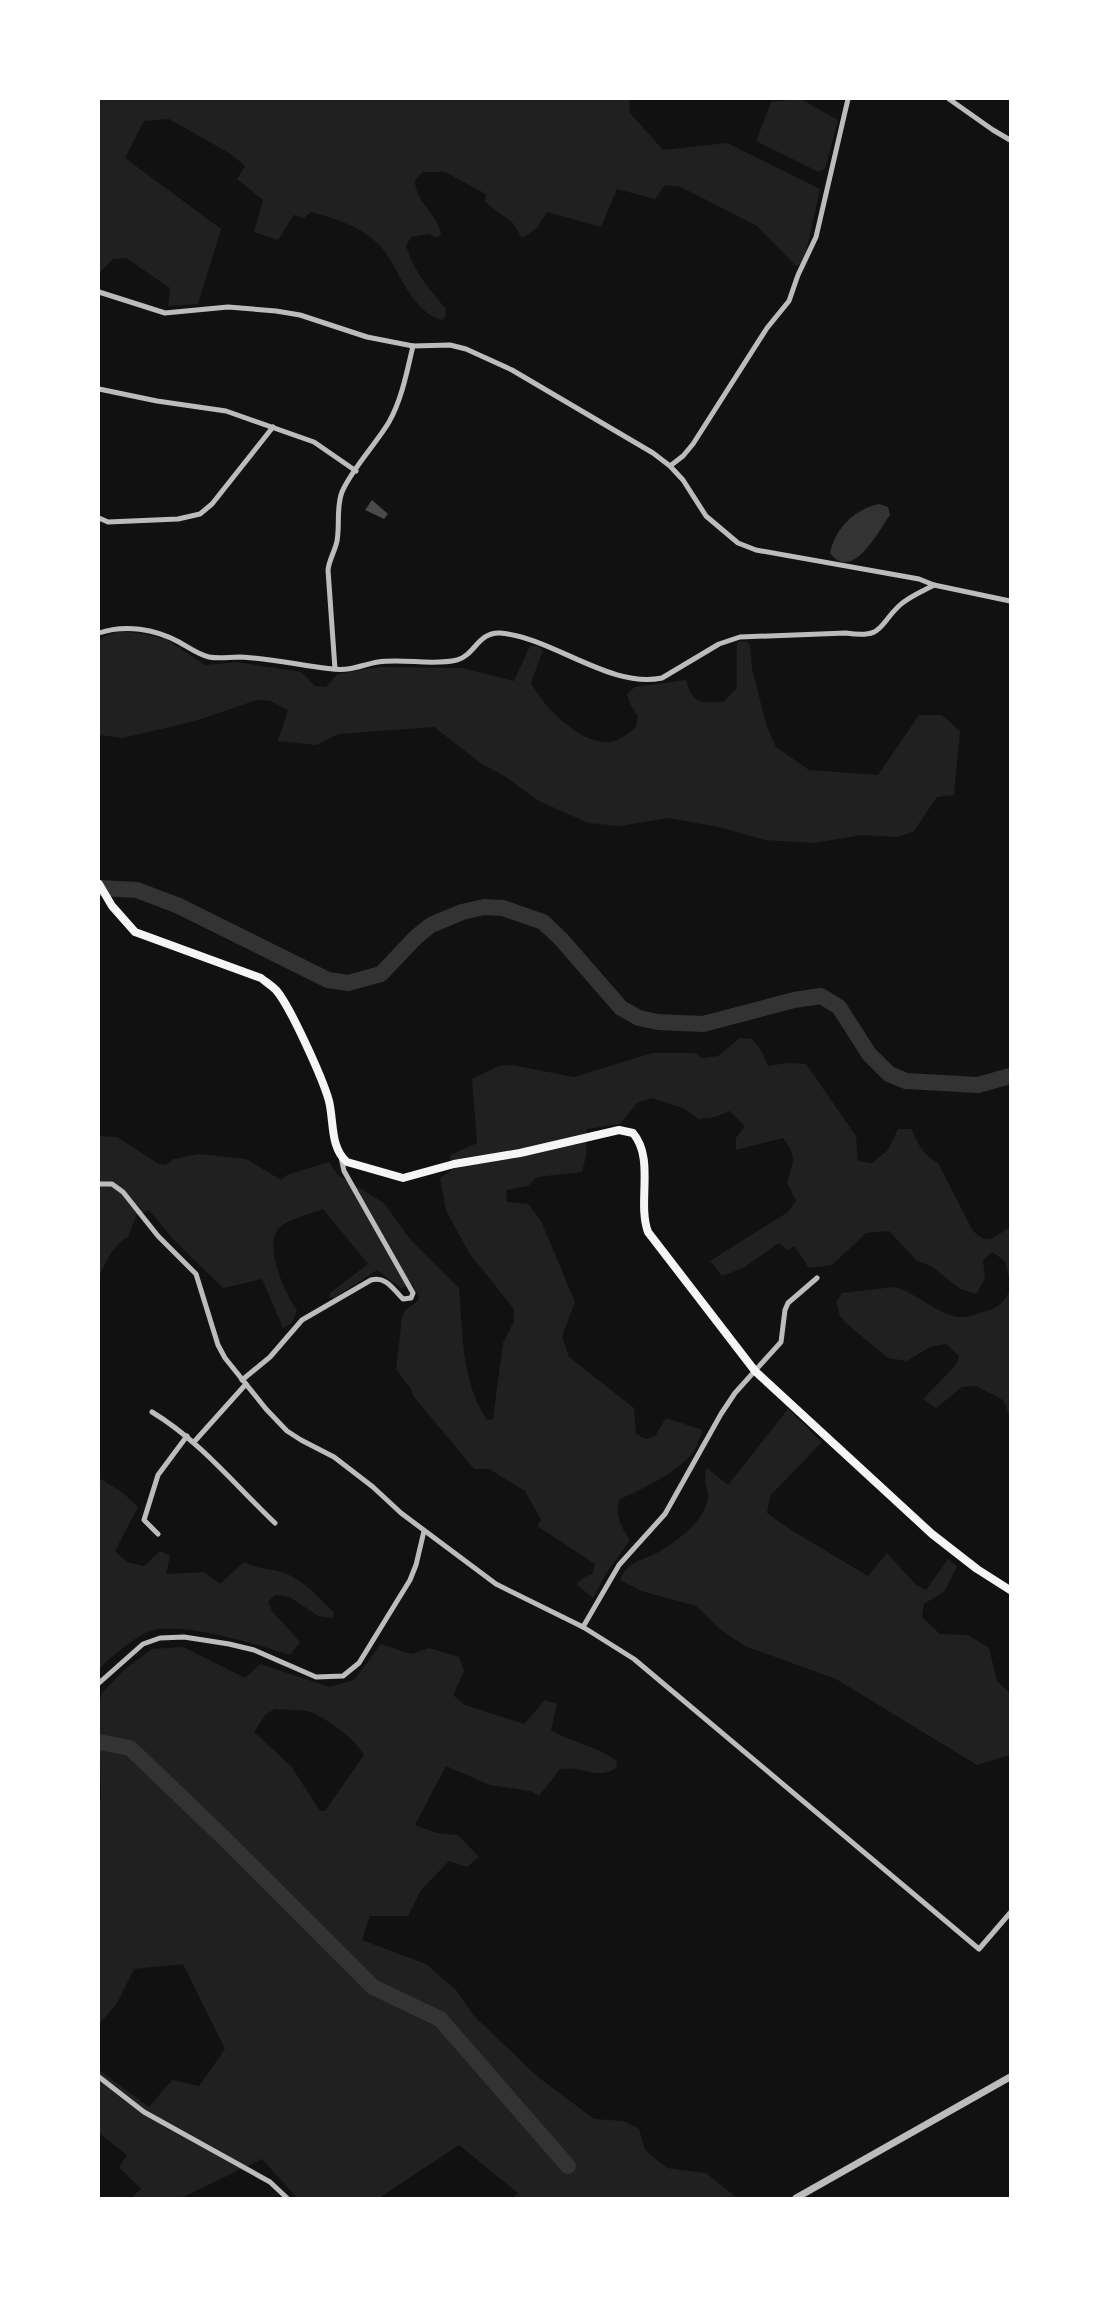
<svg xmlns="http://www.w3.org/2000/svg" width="1109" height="2297" font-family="Inter,sans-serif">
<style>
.green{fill:#202020;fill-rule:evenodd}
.water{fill:#333}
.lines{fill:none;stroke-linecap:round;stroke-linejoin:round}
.river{stroke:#333;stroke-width:16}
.building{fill:#4a4a4a}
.minor{stroke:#bcbcbc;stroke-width:5}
.tertiary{stroke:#bcbcbc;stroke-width:7}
.secondary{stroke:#f5f5f5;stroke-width:8}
</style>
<rect width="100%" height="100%" fill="#111"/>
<!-- green -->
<g class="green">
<path d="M 99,99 L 629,99 L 630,113 L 663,150 L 727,143 L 820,189 L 804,262 L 796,266 L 757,226 L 681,187 L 665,185 L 655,199 L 617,189 L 601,227 L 547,212 L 536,229 L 522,238 L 513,223 L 485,202 L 486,194 L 445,172 L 423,172 L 415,180 C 415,203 438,213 441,234 L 437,238 L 429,234 L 411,237 L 406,246 C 414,271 429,289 446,309 L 445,317 L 442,320 C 411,312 400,270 382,248 C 364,227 336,219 311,212 L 304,218 L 294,215 L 278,240 L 254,232 L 263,200 L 237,179 L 245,166 L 231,154 L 169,119 L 144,121 L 125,158 L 221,229 L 198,304 L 168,306 L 170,288 L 126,258 L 113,259 L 99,273 Z"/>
<polygon points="800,99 838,120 825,169 819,172 756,141 771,102"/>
<path d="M 120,631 L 145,634 L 166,639 L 205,665 L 236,662 L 301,672 L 315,686 L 326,687 L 338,674 L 379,667 L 462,668 L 514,681 L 530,646 L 537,646 L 543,650 L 531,683 C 543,706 577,741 605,742 C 618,743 627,734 636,727 L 638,716 L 630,704 L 627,694 L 635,687 L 686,680 C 693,704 700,703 723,702 L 737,688 L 737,642 L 746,641 L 750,645 L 752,669 L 767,727 L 776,747 L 809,770 L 878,775 L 919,715 L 942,715 L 960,731 L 954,795 L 937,797 L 914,831 L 898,837 L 861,835 L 814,843 L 765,840 L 719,827 L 667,818 L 620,826 L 588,823 L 539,801 L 506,777 L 482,764 L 434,727 L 338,734 L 316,745 L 278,741 L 288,710 L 270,701 L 257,700 L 195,721 L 123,738 L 99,735 L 99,640 L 105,636 Z"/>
<path d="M 740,1038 L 752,1039 L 761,1050 L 768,1066 L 787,1063 L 806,1064 L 856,1136 L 858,1161 L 872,1163 L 888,1150 L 898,1129 L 911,1129 C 918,1143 923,1156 938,1163 L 973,1231 C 988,1245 991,1239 1007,1229 L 1010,1230 L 1010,1281 L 1005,1261 L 992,1252 L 983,1260 L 985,1279 L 976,1294 L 960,1289 L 931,1266 L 917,1261 L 889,1231 L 866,1233 L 832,1265 L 809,1268 L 794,1246 L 787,1250 L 779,1243 L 743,1268 L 722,1276 L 710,1261 L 788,1212 L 796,1201 L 787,1182 C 794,1160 797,1157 783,1138 L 736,1150 L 736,1138 L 745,1126 L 730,1111 L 715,1117 L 699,1119 L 683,1108 L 651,1098 L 637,1103 L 620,1124 L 587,1129 L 586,1156 L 582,1172 L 537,1177 L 528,1186 L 506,1190 L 507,1202 L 528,1204 L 541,1221 L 575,1302 L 562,1336 L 569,1357 L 634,1408 L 636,1434 L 646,1439 L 655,1436 L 666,1418 L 703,1430 C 700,1437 697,1446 693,1452 C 682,1470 639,1491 620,1499 C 614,1514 621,1527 630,1540 L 606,1574 L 593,1598 L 576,1584 L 585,1577 L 592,1574 L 595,1564 L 537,1526 L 541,1520 L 525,1491 L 489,1469 L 474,1469 L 414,1397 L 411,1389 L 396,1369 L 402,1317 L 406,1309 L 417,1302 L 419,1297 L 412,1284 L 401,1288 L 377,1270 L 334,1298 L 329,1297 L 330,1293 L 368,1264 L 323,1209 C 313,1213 287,1220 280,1227 C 262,1244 285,1294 297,1310 L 292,1323 L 283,1328 L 262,1279 L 223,1288 L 174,1240 L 149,1210 L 136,1216 L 128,1237 C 112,1245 108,1261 99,1275 L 99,1136 L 117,1137 L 157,1163 L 166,1165 L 174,1159 L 199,1154 L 246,1159 L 281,1180 L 287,1175 L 329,1162 L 338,1175 L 384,1203 L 410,1239 L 459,1288 C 463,1333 461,1381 487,1420 L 493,1419 L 503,1343 L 514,1321 L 514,1309 L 469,1253 L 446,1210 L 440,1178 L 451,1171 L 450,1155 L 477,1143 L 472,1079 L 499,1066 L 512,1065 L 574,1077 L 652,1053 L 694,1053 L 703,1058 L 718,1056 Z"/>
<path d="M 894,1287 C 918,1293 937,1315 960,1317 C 967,1318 976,1314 983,1312 C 997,1309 1005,1302 1010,1289 L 1010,1417 L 1003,1400 L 976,1386 L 962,1387 L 936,1408 L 923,1399 L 956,1365 L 959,1356 L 946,1344 L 930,1347 L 907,1361 L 888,1358 L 847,1324 L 840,1316 L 836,1302 L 842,1293 Z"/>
<path d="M 788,1409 L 822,1442 L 770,1496 L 767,1513 L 791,1530 L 868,1576 L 887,1553 L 916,1585 L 926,1590 L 948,1559 L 957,1566 L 945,1591 L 924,1604 L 922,1617 L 940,1634 L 968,1635 L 989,1648 L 997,1681 L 1010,1693 L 1010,1755 L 977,1765 L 836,1679 L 745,1646 L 721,1630 L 696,1606 L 641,1591 L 620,1580 C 627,1563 638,1561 653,1555 C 669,1547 695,1528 703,1512 C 715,1490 700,1485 707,1468 L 728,1485 Z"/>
<path d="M 99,1478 L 122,1492 L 138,1507 L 115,1551 L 127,1562 L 144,1566 L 160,1551 L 170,1556 L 166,1574 L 204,1572 L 220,1584 L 244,1562 C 258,1569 264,1568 278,1571 C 303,1578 317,1596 334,1613 L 333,1618 L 318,1616 L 290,1597 L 275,1595 L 268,1602 L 272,1611 L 300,1642 L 290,1655 C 258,1644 191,1625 159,1629 C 140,1631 112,1656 99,1669 Z"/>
<path d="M 381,1644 L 411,1654 L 429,1648 L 459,1657 L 464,1671 L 453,1695 L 465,1705 L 524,1724 L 545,1700 L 557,1704 L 551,1730 C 572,1743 597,1746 617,1761 L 616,1768 C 601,1777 592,1772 576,1769 C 571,1768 565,1769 560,1769 L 539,1796 L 530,1791 L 490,1785 L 446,1766 L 415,1825 L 437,1833 L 458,1835 L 479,1857 L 467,1867 L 449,1861 L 421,1890 L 408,1916 L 370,1916 L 362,1940 L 426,1964 L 457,1991 L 474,2016 L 538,2077 L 594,2119 L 623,2121 L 639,2129 L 645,2150 L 667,2168 L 706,2173 L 737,2198 L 513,2198 L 518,2193 L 459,2145 L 379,2198 L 297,2198 L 262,2159 L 181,2198 L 131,2198 L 141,2189 L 119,2167 L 127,2155 L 99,2133 L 99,2070 L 149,2107 L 172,2080 L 199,2086 L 225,2049 L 183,1964 L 134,1969 L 116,2005 L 99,2024 L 99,1805 L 101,1799 L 99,1706 L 102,1693 L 125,1669 L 152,1649 L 183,1647 L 245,1678 L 260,1664 L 330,1687 L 354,1680 ZM 275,1709 C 285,1710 304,1709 313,1713 C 329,1720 356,1740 364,1755 L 325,1811 L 320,1811 L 291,1766 L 254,1732 L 266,1714 Z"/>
</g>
<!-- water -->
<path class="water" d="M 879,504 L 888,507 L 890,515 C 878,531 853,583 830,553 C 835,529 854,509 879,504 Z"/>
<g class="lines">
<!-- river -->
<g class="river">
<polyline points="99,888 137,890 179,906 328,980 348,983 381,974 416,937 431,925 462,912 484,907 503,908 543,922 561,939 621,1008 639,1018 658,1022 703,1024 794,1000 821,996 839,1007 869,1054 889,1074 906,1081 978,1085 1010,1076"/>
<polyline points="99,1742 130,1748 224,1838 373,1987 440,2019 568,2166"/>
</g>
</g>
<!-- building -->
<polygon class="building" points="372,500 388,514 384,519 365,510"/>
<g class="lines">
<!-- minor -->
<g class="minor">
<polyline points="949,99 993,130 1010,140"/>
<polyline points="99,292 165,313 228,307 276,311 300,315 367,337 413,346 450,345 466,349 512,370 653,453 670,466 683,480 706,516 738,543 756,550 919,579 934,585 1010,601"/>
<polyline points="99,389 157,401 226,411 314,442 356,471"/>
<polyline points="670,466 683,456 693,444 767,328 789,301 798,275 816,237 848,99"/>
<polyline points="99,518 108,522 178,519 200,514 212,504 273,427"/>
<path d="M 99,633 C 125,624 155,629 179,642 C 188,647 199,655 209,657 C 219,659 229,657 240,657 C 271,658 302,666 333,669 C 352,671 361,665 378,662 C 404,658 431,666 457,660 C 475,655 478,632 500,633 C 552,637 610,689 662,678 L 719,644 L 740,637 L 846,633 C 884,639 878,625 900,605 C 910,596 923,591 934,585"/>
<path d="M 335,669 L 328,570 C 329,560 335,551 337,541 C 340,525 336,507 342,492 C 351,470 376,444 389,422 C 402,399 407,371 413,346"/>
<polyline points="99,1184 112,1184 123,1192 158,1236 196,1274 218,1345 225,1358 266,1409 287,1431 301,1440 334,1457 373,1487 401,1513 496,1584 583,1627 634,1659 979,1949 1010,1913"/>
<path d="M 242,1380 L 270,1357 L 302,1320 L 371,1280 C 386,1276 393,1289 403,1299 L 411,1298 L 413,1293 L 344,1171 L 341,1157"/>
<path d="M 152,1412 C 200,1441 235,1485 275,1523"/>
<polyline points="194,1442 246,1384"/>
<polyline points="158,1534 144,1520 158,1475 187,1436"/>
<polyline points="583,1627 619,1565 665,1514 721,1414 735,1393 781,1342 785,1310 788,1303 817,1278"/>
<polyline points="99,1683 143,1644 160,1638 184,1637 229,1644 254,1650 316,1677 343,1676 359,1663 410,1580 416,1565 424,1531"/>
<polyline points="99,2077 144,2112 270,2182 287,2198"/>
</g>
<!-- tertiary -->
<polyline class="tertiary" points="796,2198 1010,2077"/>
<!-- secondary -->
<path class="secondary" d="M 99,884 L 112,906 L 135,932 L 261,978 C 266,982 272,986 276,990 C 290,1006 323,1079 329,1101 C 334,1121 330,1148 347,1162 L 403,1178 L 454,1164 L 520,1153 L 619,1130 L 633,1133 C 655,1159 637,1202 648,1232 L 755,1371 L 932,1534 L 977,1569 L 1010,1590"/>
</g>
<!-- border -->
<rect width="1109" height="2297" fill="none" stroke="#ffffff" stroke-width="200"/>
</svg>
